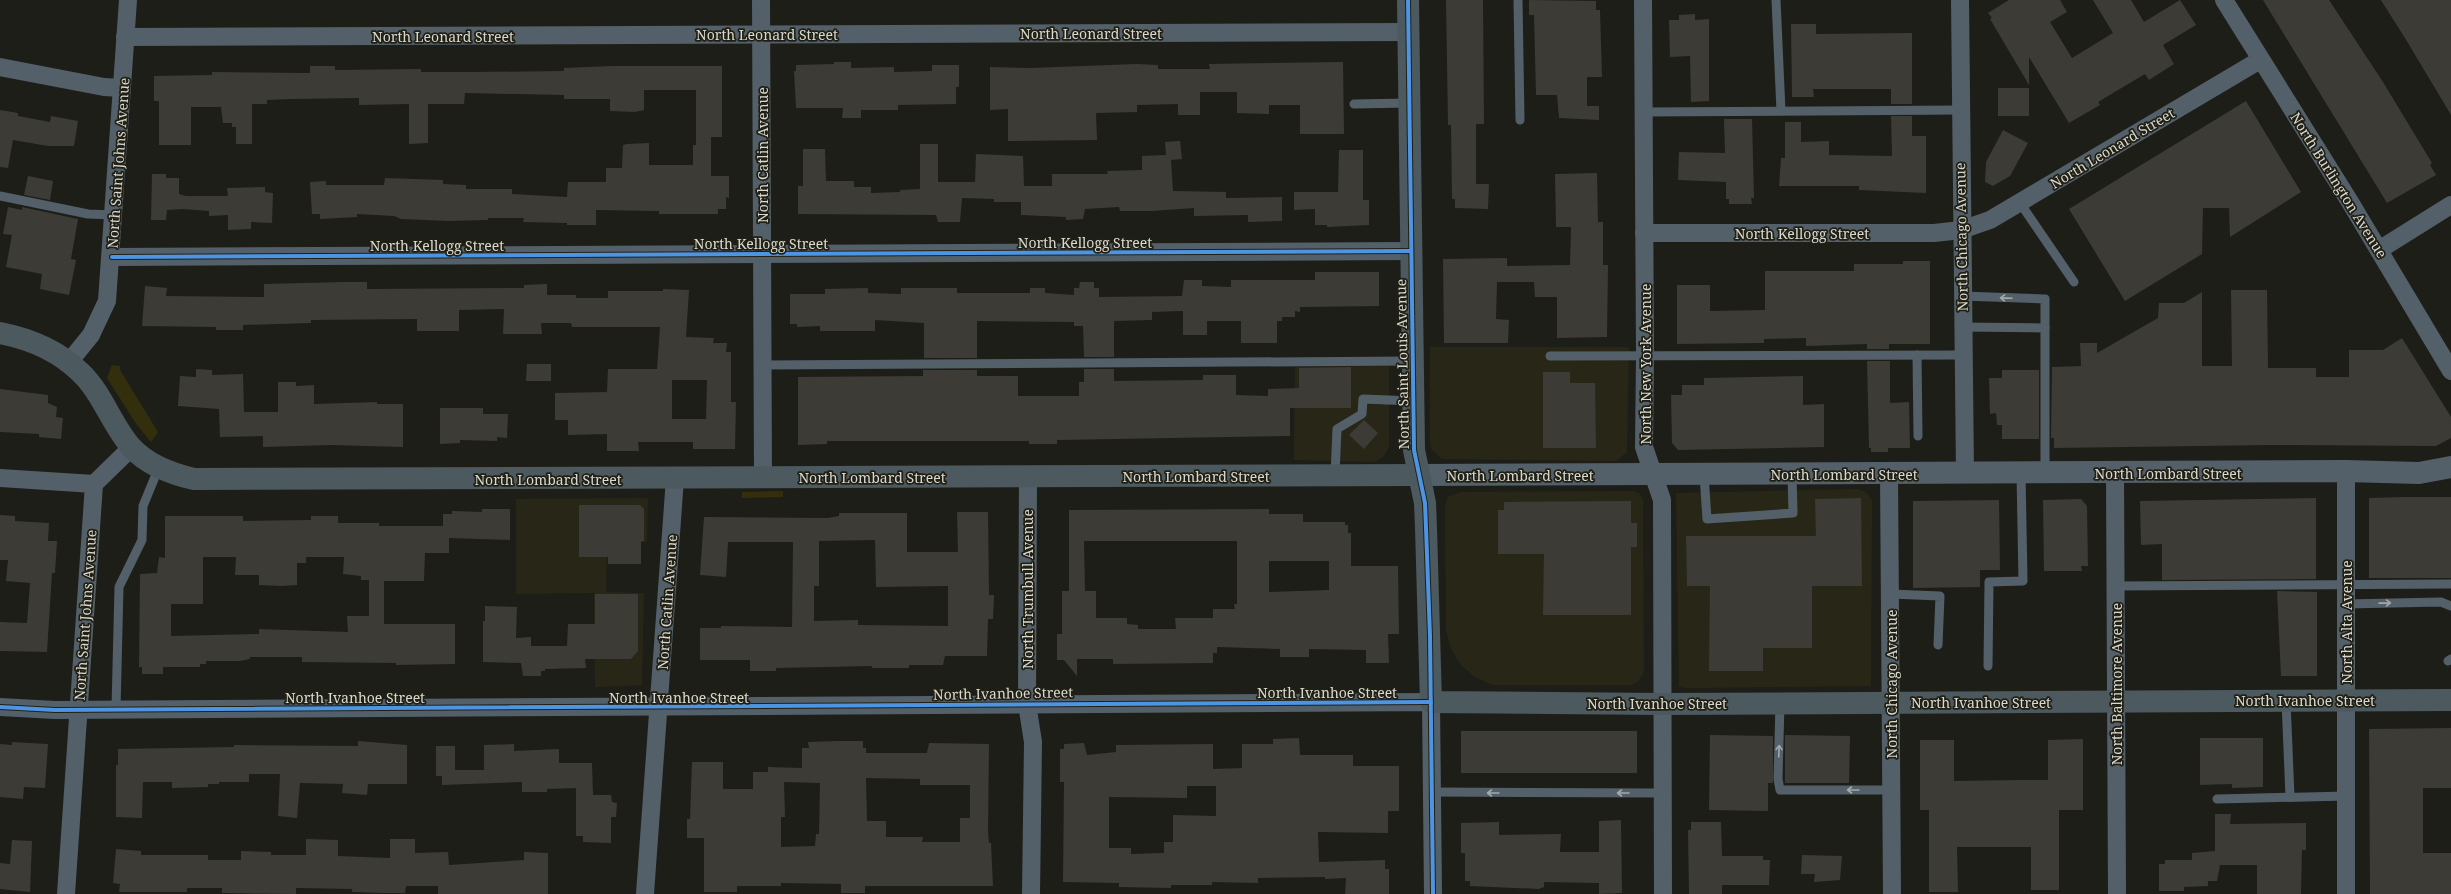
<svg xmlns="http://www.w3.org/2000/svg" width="2451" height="894" font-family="'Noto Serif',serif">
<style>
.built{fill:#282717}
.green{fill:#332f0d}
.building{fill:#3c3b36;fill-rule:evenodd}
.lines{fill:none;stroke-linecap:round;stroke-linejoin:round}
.service{stroke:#53606a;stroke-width:9}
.minor{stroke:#53606a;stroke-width:18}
.tertiary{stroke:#53606a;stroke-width:22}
.secondary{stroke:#4c595f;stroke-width:22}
.cycleway-casing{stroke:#212015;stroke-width:6}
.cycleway{stroke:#4d94e3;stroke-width:4}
.oneway{stroke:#a3a8a8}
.labels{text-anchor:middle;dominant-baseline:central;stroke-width:3.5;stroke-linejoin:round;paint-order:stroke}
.street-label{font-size:14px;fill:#d9d8d1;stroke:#212015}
</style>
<rect width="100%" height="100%" fill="#1e1e18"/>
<!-- built -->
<g class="built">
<polygon points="1430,347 1629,347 1627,452 1616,461 1442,459 1432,450 1430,444"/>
<polygon points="1389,366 1389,446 1384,456 1374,462 1294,460 1295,367"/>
<polygon points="1859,489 1867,493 1872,500 1871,686 1687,688 1679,686 1676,493"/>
<polygon points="1634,491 1640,494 1643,500 1644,671 1639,681 1631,685 1492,685 1475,677 1461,665 1451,649 1446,630 1445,505 1448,497 1460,492"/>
<polygon points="648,498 647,542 607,542 606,592 644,593 642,685 595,687 594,593 516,594 516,499"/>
</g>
<!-- green -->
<g class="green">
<polygon points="112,365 120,366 120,370 158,432 151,442 137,425 107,378"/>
<polygon points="783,491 783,497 742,498 742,492"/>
</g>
<!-- building -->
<g class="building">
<polygon points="1446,0 1483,0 1484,124 1476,124 1476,184 1489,184 1488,209 1455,208 1455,199 1452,199 1451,125 1448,125"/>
<polygon points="1529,0 1596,1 1596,10 1600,10 1602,77 1587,77 1587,106 1599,106 1599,120 1559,118 1557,95 1536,95 1534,15 1529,15"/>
<polygon points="2009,0 2060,0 2067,12 2050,22 2072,58 2113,33 2093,0 2131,0 2144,22 2180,0 2196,25 2163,45 2174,64 2149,80 2145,74 2098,102 2100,105 2069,123 2029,57 2029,85 1990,19 1992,18 1988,13"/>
<polygon points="2263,0 2329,0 2383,82 2432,163 2430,165 2436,175 2387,203"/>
<polygon points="2381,0 2451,0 2451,115 2408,43"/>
<polygon points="1695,14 1695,20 1709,19 1709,101 1691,102 1690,56 1670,57 1669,20 1679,20 1679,15"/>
<polygon points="1791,24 1816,24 1816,34 1912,33 1912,104 1891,104 1891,89 1813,89 1814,97 1792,97"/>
<polygon points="834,62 851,62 851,68 894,67 894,72 932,71 932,65 959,65 959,87 956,87 956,104 898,105 898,110 861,110 861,118 842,118 843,108 796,108 794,71 796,71 796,65 834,64"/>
<polygon points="1343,62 1344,134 1300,134 1300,105 1269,105 1269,114 1237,113 1237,92 1200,92 1200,115 1178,115 1178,104 1137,105 1137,112 1096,113 1097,140 1008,141 1008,109 990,110 990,67 1030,68 1136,64 1158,65 1158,69 1210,69 1209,64"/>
<polygon points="310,66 335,66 335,70 421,69 421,72 476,72 564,71 564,68 611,66 722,66 722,137 711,137 711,176 729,176 729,198 726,197 726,209 718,209 718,214 659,214 659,211 596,210 596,225 567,225 567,223 523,222 524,218 488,218 488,220 449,221 401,219 394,216 357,214 357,217 320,219 320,214 312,214 310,182 326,181 326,185 384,185 385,178 443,180 443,184 466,185 466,189 512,189 512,194 567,197 568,182 606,182 606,168 622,168 623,145 627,144 649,143 649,165 693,165 693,145 696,145 696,90 644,90 644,110 635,112 610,111 610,99 564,99 564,95 465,93 464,104 428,104 428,143 409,144 409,104 359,105 359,98 292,99 267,100 267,104 252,104 252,144 236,144 236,127 232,127 232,123 223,123 221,107 191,107 191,145 159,145 159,101 154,101 154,76 212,75 212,72 310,73"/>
<rect x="1998" y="88" width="31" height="28"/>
<polygon points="2246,101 2301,192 2230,237 2229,208 2203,208 2202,254 2125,301 2069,209"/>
<polygon points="0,110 18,113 18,116 50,122 51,116 78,121 74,146 48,146 13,140 8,168 0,167"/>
<polygon points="1891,116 1912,116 1912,136 1926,136 1926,193 1859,190 1859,186 1779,186 1781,158 1785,158 1785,122 1801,122 1801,142 1829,141 1829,155 1892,156"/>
<polygon points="1724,119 1752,119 1754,198 1751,198 1752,204 1729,204 1729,199 1726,199 1726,182 1678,180 1679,152 1725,153"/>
<polygon points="2003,130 2028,143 2010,176 1993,186 1985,182 1986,162"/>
<polygon points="1180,141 1182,159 1171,160 1173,191 1226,192 1226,198 1282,197 1282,221 1248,222 1248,215 1194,216 1194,208 1152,211 1120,211 1119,207 1085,209 1083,219 1066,220 1066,217 1021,215 1021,202 994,202 994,199 962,198 960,222 938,222 936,215 798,214 798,186 803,186 803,149 825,149 826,181 854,181 854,187 871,187 871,193 900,192 900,190 920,189 920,144 938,144 938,182 975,182 976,154 1023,156 1024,186 1052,186 1052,174 1108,174 1107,171 1142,170 1142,156 1166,155 1165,142"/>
<polygon points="1339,150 1363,150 1363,200 1369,200 1369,225 1327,227 1327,225 1315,225 1315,209 1294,210 1294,192 1338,192"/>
<polygon points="1597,173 1598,222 1603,222 1603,265 1608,265 1607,337 1557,338 1557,297 1535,297 1534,282 1497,282 1496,319 1509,320 1508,343 1444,343 1443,259 1507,258 1507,266 1570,265 1571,227 1556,227 1555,174"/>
<polygon points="152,174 166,174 166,178 179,178 179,194 186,196 228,196 227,188 265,187 265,192 273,193 272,223 251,222 251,229 228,230 228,215 209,216 209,211 182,209 167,210 166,220 151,220"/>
<polygon points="28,176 53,181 50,200 24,195"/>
<polygon points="8,207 22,210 22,207 78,219 71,259 76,260 69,295 40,289 42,274 6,267 12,235 3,234"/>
<polygon points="1903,261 1930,261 1930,344 1889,344 1889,349 1867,349 1867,344 1806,346 1806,338 1764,339 1764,343 1677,344 1677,285 1710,285 1710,311 1765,310 1765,271 1854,271 1854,264 1903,264"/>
<polygon points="1315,272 1379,272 1379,306 1300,307 1300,312 1295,311 1295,317 1282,317 1282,321 1277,321 1277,343 1241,343 1241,321 1207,321 1207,335 1183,335 1183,311 1152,312 1152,320 1114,321 1114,357 1084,357 1083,326 1074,326 1074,322 977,321 977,358 924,358 924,323 875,320 875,331 820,331 820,326 797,327 797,324 790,324 790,294 825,294 825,289 868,288 868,293 901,294 901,288 957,288 957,293 1030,293 1030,288 1045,288 1045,293 1074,295 1074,288 1079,288 1080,282 1094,282 1094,288 1099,288 1099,297 1182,296 1184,280 1202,280 1202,286 1231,287 1231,280 1315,280"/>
<path d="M 343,282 L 367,282 L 367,289 L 524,288 L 524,285 L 547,284 L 547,295 L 576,295 L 576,298 L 608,298 L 608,291 L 663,291 L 663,289 L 689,290 L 686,337 L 714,338 L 713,343 L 727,343 L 726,352 L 731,352 L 731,402 L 736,402 L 735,449 L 693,449 L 693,442 L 638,442 L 639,451 L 607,451 L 607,434 L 568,435 L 568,420 L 555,420 L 555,393 L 607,392 L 608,369 L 657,369 L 660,327 L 572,327 L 571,323 L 541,323 L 542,334 L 503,334 L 504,309 L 459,310 L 459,331 L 417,331 L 417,319 L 311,320 L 311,323 L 243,325 L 243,330 L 216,330 L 216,327 L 142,326 L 145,286 L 167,288 L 166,296 L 264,297 L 264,284 ZM 672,380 L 707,380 L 706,419 L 672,419 Z"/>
<polygon points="2231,290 2267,290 2268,368 2316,368 2316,377 2349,377 2349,350 2383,350 2402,338 2451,417 2451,438 2436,446 2272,445 2054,448 2054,438 2051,438 2052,367 2081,366 2080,343 2097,343 2097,353 2158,318 2159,303 2184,303 2202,292 2202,366 2232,366"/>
<polygon points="1867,361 1890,361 1890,403 1909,402 1910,448 1888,448 1888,452 1871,452 1871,448 1869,448"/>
<polygon points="527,364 551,364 551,381 526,381"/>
<polygon points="1351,367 1351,408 1290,408 1290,436 1057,440 1057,444 1029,444 1029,441 827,441 827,444 798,445 798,377 923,376 923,370 977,370 977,376 1018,376 1018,396 1079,396 1079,382 1084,382 1084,369 1114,369 1114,381 1203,380 1203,375 1236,375 1236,395 1268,396 1268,389 1299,388 1299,368"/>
<polygon points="196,369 212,370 212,375 243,374 244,412 278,412 278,382 296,382 296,386 314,385 314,404 377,402 377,404 403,404 403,447 330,445 263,447 263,436 220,437 219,409 178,406 180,376 196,377"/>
<polygon points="2002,370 2039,370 2039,439 2002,439 2002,425 1997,425 1996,413 1990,414 1989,378 2002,378"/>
<polygon points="1543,372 1570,372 1570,383 1595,383 1596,448 1543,448"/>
<polygon points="1803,376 1803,405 1824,404 1824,447 1678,450 1672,443 1671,395 1682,395 1682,385 1704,385 1704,378"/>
<polygon points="0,389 48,395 48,403 57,407 56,417 63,418 61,439 39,437 39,434 0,432"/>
<polygon points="440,408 483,408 483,414 508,414 507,438 497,437 497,441 460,440 460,443 440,444"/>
<polygon points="1364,420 1378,433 1364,449 1349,435"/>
<polygon points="2405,497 2451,497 2451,578 2369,578 2369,498"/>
<polygon points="1861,498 1862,586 1812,586 1812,648 1763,648 1763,671 1709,671 1710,586 1687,586 1686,536 1816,536 1815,499"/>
<polygon points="2316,498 2316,579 2162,580 2162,544 2141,545 2140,501"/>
<polygon points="2081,499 2087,506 2088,566 2081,566 2082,571 2044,571 2043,500"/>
<polygon points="1999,500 2000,570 1980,570 1980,587 1913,588 1913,501"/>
<polygon points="1631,501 1631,523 1637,523 1637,547 1631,547 1631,615 1543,615 1544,554 1498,554 1498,510 1504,510 1504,502"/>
<polygon points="579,505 640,505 644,509 644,541 641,541 641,564 608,564 608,557 579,557"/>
<path d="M 482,509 L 510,509 L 510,540 L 449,538 L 449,553 L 425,553 L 424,581 L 384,581 L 384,624 L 455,624 L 455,664 L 396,665 L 396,663 L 302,662 L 302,657 L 250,657 L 250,659 L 240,661 L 206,661 L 206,664 L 200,664 L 200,667 L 163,667 L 163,674 L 142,674 L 142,667 L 139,667 L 140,574 L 157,573 L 159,557 L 165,558 L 165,516 L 243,516 L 243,521 L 311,520 L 311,516 L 338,516 L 338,523 L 379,523 L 379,526 L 443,526 L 443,514 L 452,514 L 452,511 L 482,512 ZM 203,557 L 236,557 L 235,575 L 259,575 L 259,585 L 281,586 L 297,585 L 297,563 L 306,563 L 306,557 L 344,557 L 343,574 L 361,576 L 361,580 L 369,580 L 369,616 L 347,616 L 348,632 L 259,629 L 259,634 L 171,636 L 171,604 L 203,604 Z"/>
<path d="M 1269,509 L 1269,514 L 1303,514 L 1303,522 L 1345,522 L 1345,525 L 1348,525 L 1348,533 L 1351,533 L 1351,566 L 1398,566 L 1399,634 L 1388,634 L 1389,663 L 1366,663 L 1366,650 L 1309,649 L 1309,657 L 1280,657 L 1280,649 L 1217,647 L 1217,653 L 1213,653 L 1213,663 L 1113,664 L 1113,659 L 1077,659 L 1077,676 L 1064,660 L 1057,660 L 1057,634 L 1062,634 L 1062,591 L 1069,591 L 1069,510 ZM 1084,541 L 1237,541 L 1237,604 L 1234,604 L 1235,609 L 1213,609 L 1213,618 L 1175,618 L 1176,629 L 1138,629 L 1138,625 L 1127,624 L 1127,618 L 1096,618 L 1096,591 L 1085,591 ZM 1269,561 L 1329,561 L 1329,590 L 1269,592 Z"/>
<path d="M 957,512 L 988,512 L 989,595 L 994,595 L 993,619 L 988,619 L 987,656 L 945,656 L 943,665 L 909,665 L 909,668 L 872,668 L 872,666 L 776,668 L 776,671 L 750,671 L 750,660 L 700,660 L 700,628 L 721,628 L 721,626 L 792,627 L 793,542 L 728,542 L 726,577 L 700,575 L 704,517 L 828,518 L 839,516 L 839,513 L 907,513 L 907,552 L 958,552 ZM 875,540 L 876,587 L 948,586 L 948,626 L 858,625 L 858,620 L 814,621 L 814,586 L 819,586 L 819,541 Z"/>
<polygon points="0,515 15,516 15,521 49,523 48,541 57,541 55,573 52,573 47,652 0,651 0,622 27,623 30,583 6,581 8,560 0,560"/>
<polygon points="2277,591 2317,592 2317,676 2281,676"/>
<polygon points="595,594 638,594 638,651 631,659 585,659 586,668 545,669 545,671 541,671 541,676 523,676 521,663 483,662 483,621 485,621 485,606 517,607 516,638 531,637 531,646 567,646 568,624 595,624"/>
<polygon points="2451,728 2451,788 2423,788 2423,853 2451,853 2451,894 2370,894 2369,729"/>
<rect x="1461" y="731" width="176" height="42"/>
<polygon points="1710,735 1773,736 1773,783 1768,783 1768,811 1709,810"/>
<polygon points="1785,735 1850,736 1849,783 1785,783"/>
<path d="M 1299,738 L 1300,755 L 1353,755 L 1353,766 L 1399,766 L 1399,811 L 1388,811 L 1388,833 L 1318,832 L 1319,862 L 1385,860 L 1385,869 L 1389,869 L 1389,894 L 1345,894 L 1346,878 L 1325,879 L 1325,877 L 1258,878 L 1258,883 L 1212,882 L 1212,885 L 1171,885 L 1171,888 L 1119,887 L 1119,883 L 1063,882 L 1064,782 L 1060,782 L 1060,749 L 1064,749 L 1064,744 L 1084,743 L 1087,755 L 1116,752 L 1116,745 L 1213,744 L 1213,769 L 1242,768 L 1242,744 L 1273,744 L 1273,739 ZM 1187,786 L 1216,786 L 1216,816 L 1173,815 L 1173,842 L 1164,842 L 1164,853 L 1131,854 L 1131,848 L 1109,848 L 1109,797 L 1187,798 Z"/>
<polygon points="2200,738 2263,738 2263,787 2232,788 2232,784 2200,785"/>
<polygon points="2083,739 2083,810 2059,810 2059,890 2031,890 2031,847 1957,847 1958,892 1929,892 1929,810 1920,810 1920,740 1954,740 1954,781 2020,780 2048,780 2048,740"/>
<polygon points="358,741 407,745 407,784 368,784 367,795 342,793 343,784 300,783 297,818 278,816 280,774 249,774 249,782 219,782 219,784 208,784 208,787 172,788 172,782 143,782 142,818 116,817 116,765 118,765 118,749 234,747 234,745 358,746"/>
<path d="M 837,741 L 863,741 L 863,748 L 866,748 L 866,753 L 927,753 L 929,743 L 989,744 L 988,832 L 989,843 L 991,843 L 993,886 L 865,886 L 865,893 L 841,893 L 841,884 L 781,883 L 781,886 L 737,886 L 737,892 L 704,892 L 704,838 L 687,838 L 687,819 L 690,819 L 692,762 L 723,762 L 723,789 L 753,789 L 753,772 L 768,772 L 768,767 L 802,768 L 802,748 L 809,748 L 808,742 ZM 866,778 L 920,779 L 920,785 L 970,785 L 970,818 L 960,818 L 960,842 L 922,842 L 923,837 L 886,837 L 886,821 L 867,821 ZM 784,782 L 820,783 L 819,834 L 816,834 L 815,846 L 781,847 L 781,817 L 785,817 Z"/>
<polygon points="12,742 48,744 45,788 24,787 23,799 0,797 0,744 12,745"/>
<polygon points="514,744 514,751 559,749 559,763 592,763 593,795 611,795 612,802 617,803 616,817 611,817 611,843 583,842 583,836 576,836 576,788 547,789 547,792 522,792 522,782 442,785 442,776 436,776 436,746 455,746 455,770 484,770 484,745"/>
<polygon points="2215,814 2231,814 2230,824 2306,823 2306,850 2302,850 2301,894 2257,894 2257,865 2220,865 2217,881 2208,881 2208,886 2184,887 2184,891 2159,891 2159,864 2165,864 2165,860 2192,860 2192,853 2215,851"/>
<polygon points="1621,820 1622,893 1599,894 1599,883 1544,882 1544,887 1539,889 1470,886 1470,881 1465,881 1465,853 1461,853 1461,823 1499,822 1499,835 1561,834 1560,852 1599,852 1599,821"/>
<polygon points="1691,822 1721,822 1722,856 1763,856 1763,860 1770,860 1769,885 1722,885 1722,894 1689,894 1688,830 1691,830"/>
<polygon points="306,839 338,840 338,856 390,858 390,839 415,839 415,853 448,852 449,865 524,860 524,852 548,853 548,894 438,894 438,886 406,886 405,893 383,893 352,892 352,889 296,888 296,894 222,893 222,888 187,888 187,892 119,892 120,884 113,883 116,849 141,851 141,855 208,855 208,860 241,860 241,851 271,852 271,855 306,855"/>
<polygon points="12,840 32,841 30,892 0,889 0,863 10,864"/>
<polygon points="1802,855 1842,856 1840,880 1814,882 1815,874 1801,874"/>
</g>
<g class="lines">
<!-- service -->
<g class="service">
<polyline points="1518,0 1520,120"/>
<polyline points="1776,0 1781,111"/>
<polyline points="1354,104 1409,103"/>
<polyline points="1643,112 1960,110"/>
<polyline points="0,196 88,214 114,215"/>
<polyline points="2020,203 2074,282"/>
<polyline points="1962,296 2045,299 2045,472"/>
<polyline points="1962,327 2045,328"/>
<polyline points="1917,355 1918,436"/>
<polyline points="1550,356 1963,355"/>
<polyline points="763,365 1412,361"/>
<polyline points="1335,475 1337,429 1362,414 1363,399 1413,401"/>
<polyline points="1704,475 1707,519 1793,513 1792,474"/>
<polyline points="2115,586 2451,584"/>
<polyline points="1891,594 1940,596 1938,645"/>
<polyline points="2346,604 2441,602 2451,606"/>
<polyline points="2448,661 2451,659"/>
<polyline points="1988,666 1989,582 2023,581 2021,473"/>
<polyline points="2286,701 2290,797"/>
<polyline points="1780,703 1778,779 1780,790 1892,790"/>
<polyline points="116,708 119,587 142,540 143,506 159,467"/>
<polyline points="1432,792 1662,793"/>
<polyline points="2217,799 2346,796"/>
</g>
<!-- minor -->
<g class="minor">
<polyline points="761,0 763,478"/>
<polyline points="1643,0 1645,355 1644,447 1662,500 1663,894"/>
<polyline points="1960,0 1965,473"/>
<polyline points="2224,0 2350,202 2451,371"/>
<polyline points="125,37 1408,32"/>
<polyline points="0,67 104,87 122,88"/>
<polyline points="1644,233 1934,233 1961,230 1990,220 2260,60"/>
<polyline points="2379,250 2451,205"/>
<polyline points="112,257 1411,251"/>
<polyline points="69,362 91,335 107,301 128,0"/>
<polyline points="2346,471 2346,894"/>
<polyline points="2115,473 2117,894"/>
<polyline points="1889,474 1892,894"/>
<polyline points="1028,476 1027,704 1033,742 1031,894"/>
<polyline points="0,478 94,484"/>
<polyline points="0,707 55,710 1431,702 1433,894"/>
<polyline points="66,894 94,484 132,447"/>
<polyline points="645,894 675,478"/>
</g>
<!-- tertiary -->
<polyline class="tertiary" points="1419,475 2346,471 2419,473 2451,467"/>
<!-- secondary -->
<g class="secondary">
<polyline points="1408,0 1414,450 1425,503 1426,528 1431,702 1662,704 2451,700"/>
<path d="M 0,333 C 31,339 58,350 81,373 C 103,394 112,426 132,448 C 148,465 172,474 194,479 L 1419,475"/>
</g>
<defs>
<g id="cycleway">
<polyline points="1408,0 1414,450 1425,503 1426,528 1430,636 1433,894"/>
<polyline points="112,257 1411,251"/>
<polyline points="0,707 55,710 1431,702"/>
</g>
</defs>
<!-- cycleway casing -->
<use href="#cycleway" class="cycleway-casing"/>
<!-- cycleway -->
<use href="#cycleway" class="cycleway"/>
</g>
<!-- one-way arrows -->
<defs><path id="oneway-shaft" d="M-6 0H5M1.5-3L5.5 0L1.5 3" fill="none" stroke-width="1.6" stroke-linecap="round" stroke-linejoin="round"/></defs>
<g class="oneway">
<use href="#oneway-shaft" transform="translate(2006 298) rotate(-178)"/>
<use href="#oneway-shaft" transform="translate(2385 603) rotate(-1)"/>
<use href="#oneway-shaft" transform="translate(1779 751) rotate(-88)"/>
<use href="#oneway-shaft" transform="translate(1853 790) rotate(180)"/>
<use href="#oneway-shaft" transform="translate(1493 793) rotate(-180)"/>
<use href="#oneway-shaft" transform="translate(1623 793) rotate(-180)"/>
</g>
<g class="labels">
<!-- street labels -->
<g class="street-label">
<text x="1091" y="33">North Leonard Street</text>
<text x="767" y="34">North Leonard Street</text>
<text x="443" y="36">North Leonard Street</text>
<text transform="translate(2112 148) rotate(-31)">North Leonard Street</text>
<text transform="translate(762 155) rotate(-90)">North Catlin Avenue</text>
<text transform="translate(118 163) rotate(-86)">North Saint Johns Avenue</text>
<text transform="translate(2339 185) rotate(58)">North Burlington Avenue</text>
<text x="1802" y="233">North Kellogg Street</text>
<text transform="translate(1961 237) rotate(-91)">North Chicago Avenue</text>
<text x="1085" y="242">North Kellogg Street</text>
<text x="761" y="243">North Kellogg Street</text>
<text x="437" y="245">North Kellogg Street</text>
<text transform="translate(1402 364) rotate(-91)">North Saint Louis Avenue</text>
<text transform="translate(1645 364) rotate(-90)">North New York Avenue</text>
<text x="2168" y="473">North Lombard Street</text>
<text x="1844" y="474">North Lombard Street</text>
<text x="1520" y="475">North Lombard Street</text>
<text x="1196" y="476">North Lombard Street</text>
<text x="872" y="477">North Lombard Street</text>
<text x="548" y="479">North Lombard Street</text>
<text transform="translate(1027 589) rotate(-90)">North Trumbull Avenue</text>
<text transform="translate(667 602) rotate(-86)">North Catlin Avenue</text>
<text transform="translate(85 615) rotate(-86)">North Saint Johns Avenue</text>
<text transform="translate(2346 622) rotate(-90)">North Alta Avenue</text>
<text transform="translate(1891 684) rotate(-90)">North Chicago Avenue</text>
<text transform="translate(2116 684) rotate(-90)">North Baltimore Avenue</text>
<text x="1327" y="692">North Ivanhoe Street</text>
<text transform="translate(1003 693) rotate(-1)">North Ivanhoe Street</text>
<text x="355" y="697">North Ivanhoe Street</text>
<text x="679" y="697">North Ivanhoe Street</text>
<text x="2305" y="700">North Ivanhoe Street</text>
<text x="1981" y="702">North Ivanhoe Street</text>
<text x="1657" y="703">North Ivanhoe Street</text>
</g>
</g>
</svg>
